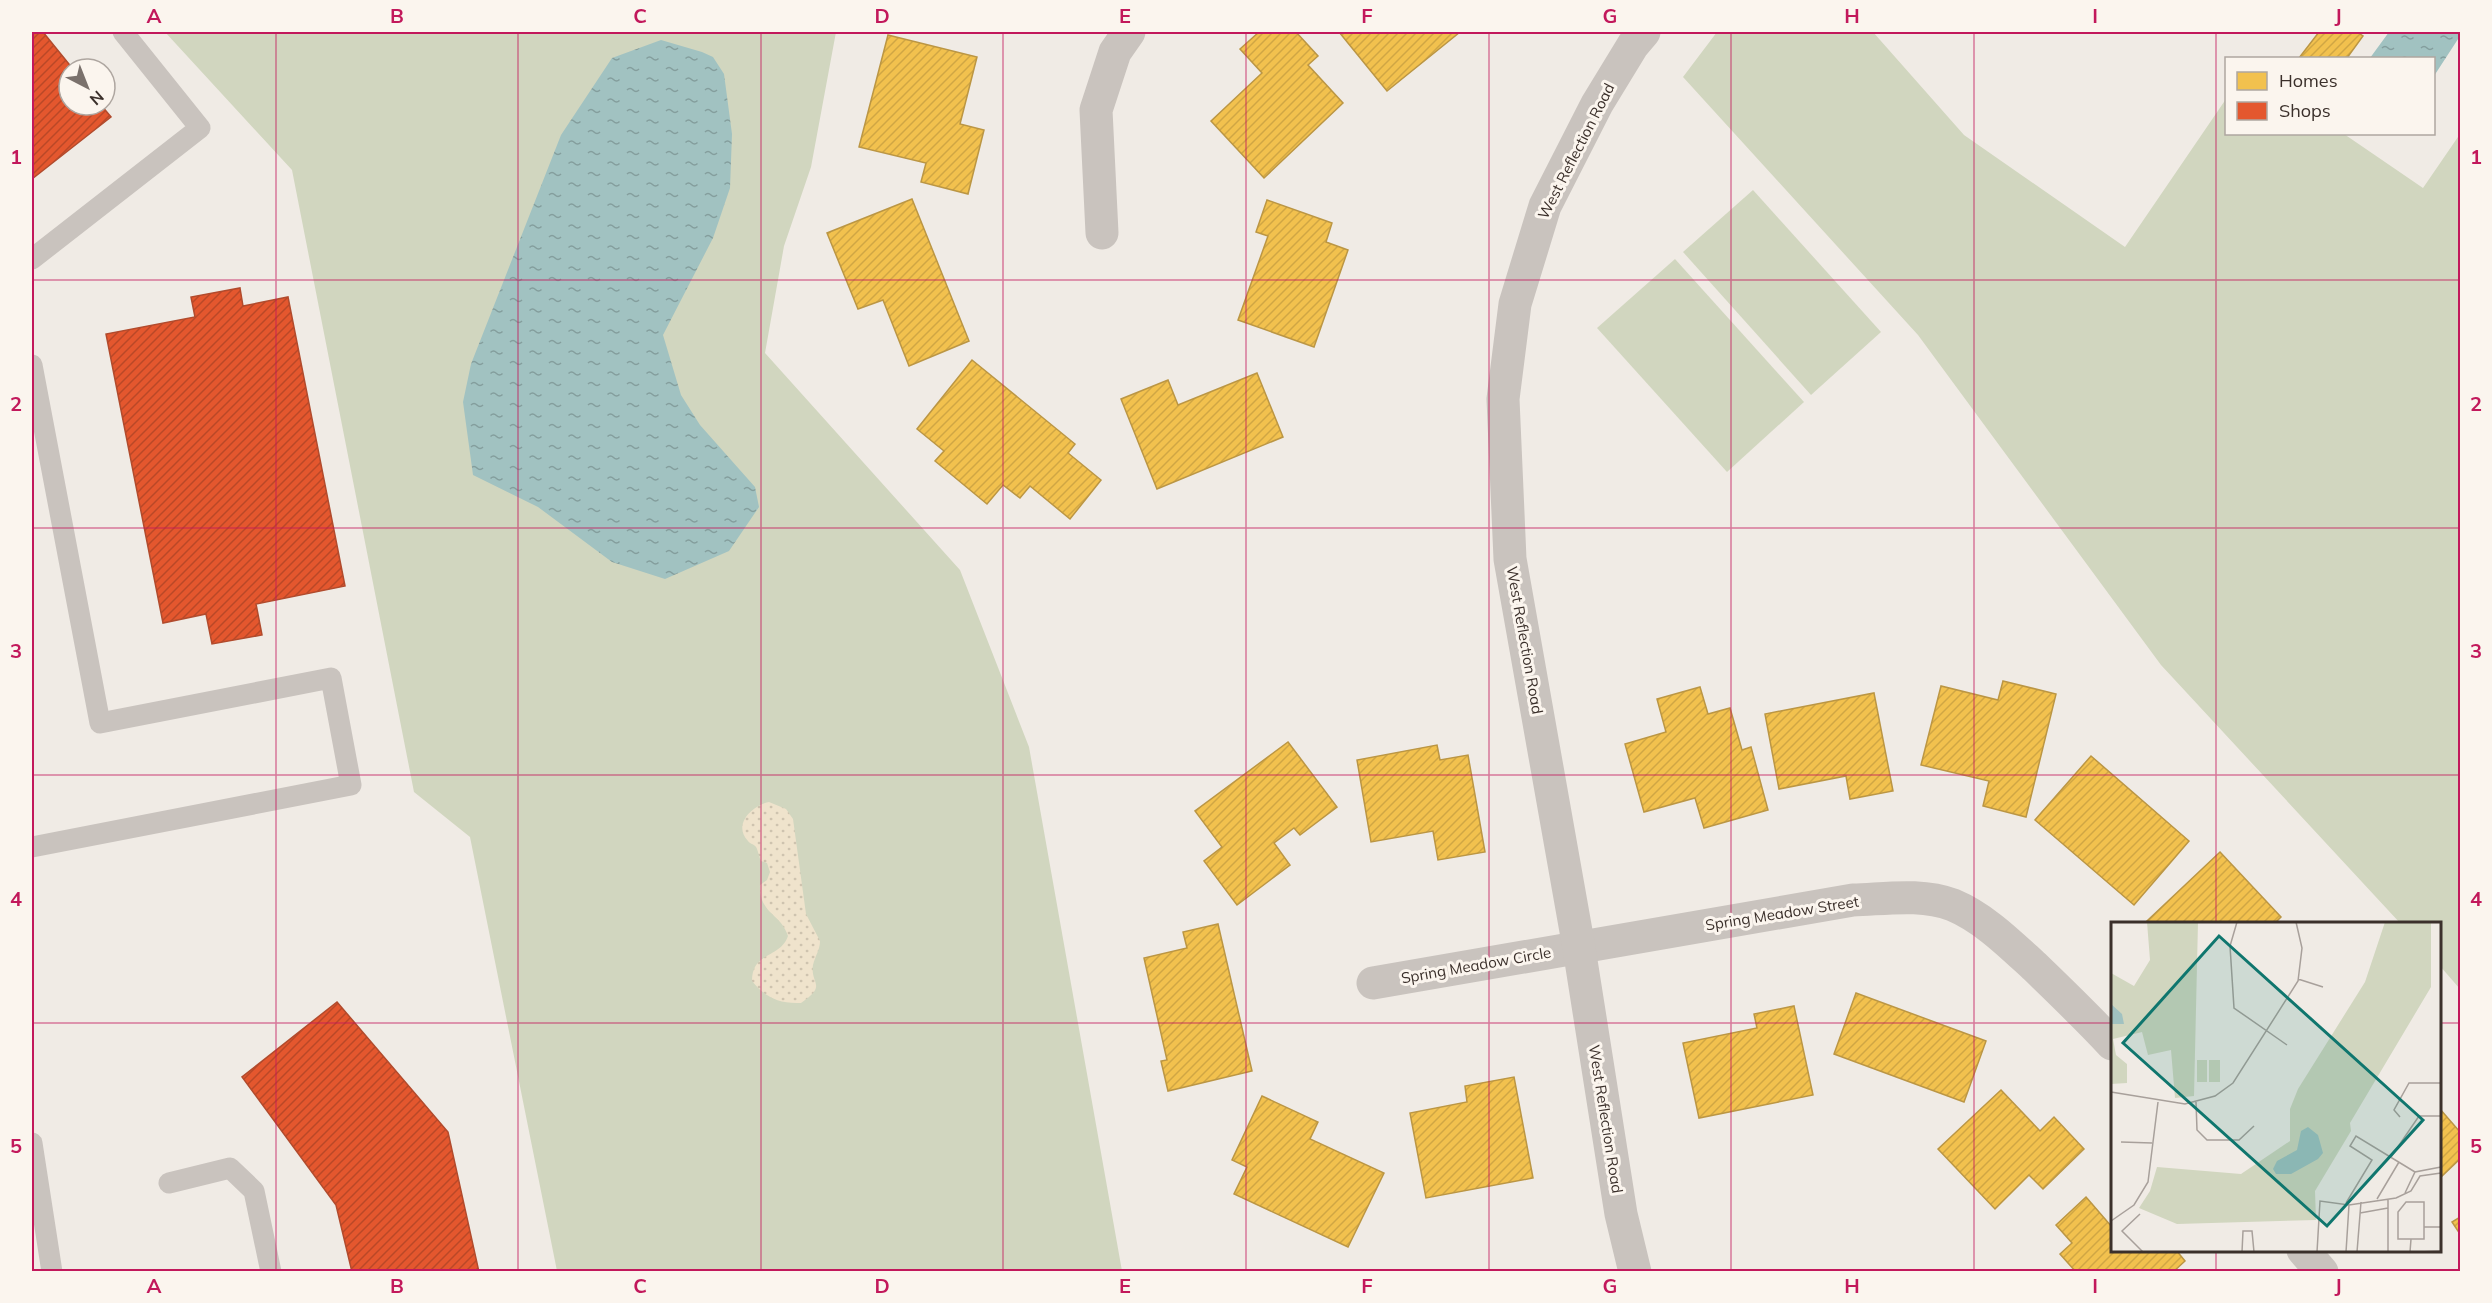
<svg xmlns="http://www.w3.org/2000/svg" width="2492" height="1303" font-family="Mulish,sans-serif">
<style>
.green{fill:#d1d6bf}
.sand{fill:url(#sand-dots)}
.water{fill:url(#water-ripples)}
.homes{fill:url(#homes-hatch);stroke:#bb9644;stroke-width:1.5}
.shops{fill:url(#shops-hatch);stroke:#b14b2d;stroke-width:1.5}
.lines{fill:none;stroke-linecap:round;stroke-linejoin:round}
.lane{stroke:#c9c3be;stroke-width:21}
.street{stroke:#c9c3be;stroke-width:33}
.grid{fill:none;stroke:#c2185b;stroke-width:1.5;stroke-opacity:0.55}
.labels{text-anchor:middle;dominant-baseline:central;stroke-width:6;stroke-linejoin:round;paint-order:stroke}
.street-label{font-size:15px;fill:#3b302b;stroke:#fbf5ee}
.inset-road{fill:none;stroke:#a8a09b;stroke-width:1.5}
.view{fill:#0f766e;fill-opacity:0.15;stroke:#0f766e;stroke-width:3}
.inset-edge{fill:none;stroke:#3b302b;stroke-width:3}
.neatline{fill:none;stroke:#c2185b;stroke-width:2}
.grid-label{font-size:20px;text-anchor:middle;font-weight:bold;fill:#c2185b}
</style>
<defs>
<pattern id="sand-dots" width="8" height="8" patternUnits="userSpaceOnUse" patternTransform="scale(1.5)"><rect width="8" height="8" fill="#efe3cc"/><path d="M2 2h.1M6 6h.1" fill="none" stroke="#cec3af" stroke-width="1.8" stroke-linecap="round"/></pattern>
<pattern id="water-ripples" width="26" height="14" patternUnits="userSpaceOnUse" patternTransform="scale(1.5)"><rect width="26" height="14" fill="#a1c2c1"/><path d="M2 4q2-2 4 0t4 0M15 11q2-2 4 0t4 0" fill="none" stroke="#849e9d"/></pattern>
<pattern id="homes-hatch" width="6" height="6" patternUnits="userSpaceOnUse" patternTransform="scale(1.5)"><rect width="6" height="6" fill="#f2c14e"/><path d="M-1 1l2-2M0 6l6-6M5 7l2-2" fill="none" stroke="#d0a644"/></pattern>
<pattern id="shops-hatch" width="6" height="6" patternUnits="userSpaceOnUse" patternTransform="scale(1.5)"><rect width="6" height="6" fill="#e4572e"/><path d="M-1 1l2-2M0 6l6-6M5 7l2-2" fill="none" stroke="#ba4827"/></pattern>
</defs>
<rect width="100%" height="100%" fill="#f0ebe5"/>
<!-- green -->
<g class="green">
<polygon points="165,32 836,32 811,167 784,246 765,353 960,570 1029,747 1122,1271 557,1271 470,837 414,792 292,170"/>
<polygon points="1717,32 1873,32 1964,135 2125,247 2226,99 2226,134 2344,134 2423,188 2460,134 2460,989 2440,966 2440,924 2400,923 2161,665 1918,335 1683,77"/>
<polygon points="1753,190 1881,332 1811,395 1683,252"/>
<polygon points="1675,259 1804,402 1727,472 1597,328"/>
</g>
<!-- sand -->
<path class="sand" d="M 769,802 L 786,809 L 793,819 L 806,914 L 820,941 C 820,950 815,956 813,965 C 810,985 828,984 801,1003 C 779,1004 766,998 752,981 C 752,951 780,959 788,936 C 781,913 759,914 760,885 L 767,880 L 770,872 L 767,863 L 761,861 C 759,857 758,850 756,847 C 754,844 750,844 748,841 C 732,824 753,805 769,802 Z"/>
<!-- water -->
<g class="water">
<polygon points="2389,32 2460,32 2460,36 2434,76 2434,58 2370,58"/>
<polygon points="661,40 702,52 713,57 724,74 732,134 730,188 713,238 663,335 681,395 700,425 755,487 759,507 729,551 665,579 612,562 538,507 473,475 463,402 471,364 561,135 612,58"/>
</g>
<!-- homes -->
<g class="homes">
<polygon points="1259,32 1296,32 1318,56 1308,65 1343,103 1264,178 1211,121 1262,73 1240,49"/>
<polygon points="1339,32 1460,32 1387,91"/>
<polygon points="2319,32 2357,32 2363,36 2347,58 2299,58"/>
<polygon points="888,35 977,57 960,124 984,130 968,194 921,182 926,163 859,147"/>
<polygon points="912,199 969,341 909,366 883,300 858,309 827,233"/>
<polygon points="1267,200 1332,223 1326,242 1348,250 1314,347 1238,320 1268,236 1256,232"/>
<polygon points="972,360 1075,444 1068,453 1101,480 1070,519 1030,486 1020,498 1003,485 987,504 935,461 944,451 917,429"/>
<polygon points="1257,373 1283,437 1157,489 1121,399 1168,380 1178,405"/>
<polygon points="2003,681 2056,694 2026,817 1983,806 1989,781 1921,765 1941,686 1998,700"/>
<polygon points="1700,687 1708,714 1730,708 1742,750 1751,747 1768,810 1704,828 1695,798 1644,812 1625,744 1666,732 1657,699"/>
<polygon points="1874,693 1893,791 1850,799 1846,776 1779,789 1765,714"/>
<polygon points="1288,742 1337,807 1300,835 1294,828 1274,843 1290,865 1237,905 1204,861 1222,847 1195,811"/>
<polygon points="1437,745 1440,760 1468,755 1485,852 1438,860 1433,831 1371,842 1357,760"/>
<polygon points="2091,756 2189,841 2134,905 2035,820"/>
<polygon points="2220,852 2281,917 2274,924 2147,924 2146,922"/>
<polygon points="1218,924 1252,1071 1168,1091 1161,1061 1167,1060 1144,958 1187,948 1183,932"/>
<polygon points="1856,993 1986,1041 1964,1102 1834,1054"/>
<polygon points="1794,1006 1813,1095 1699,1118 1683,1043 1757,1028 1754,1014"/>
<polygon points="1514,1077 1533,1178 1426,1198 1410,1113 1467,1102 1465,1086"/>
<polygon points="2001,1090 2040,1131 2054,1117 2084,1149 2043,1189 2029,1175 1995,1209 1938,1149"/>
<polygon points="1262,1096 1318,1122 1310,1139 1384,1173 1348,1247 1234,1194 1247,1167 1232,1160"/>
<polygon points="2440,1109 2460,1132 2460,1159 2440,1178"/>
<polygon points="2086,1197 2112,1227 2112,1250 2176,1250 2185,1261 2173,1272 2076,1272 2060,1254 2072,1243 2056,1225"/>
<polygon points="2460,1217 2460,1234 2452,1222"/>
</g>
<!-- shops -->
<g class="shops">
<polygon points="32,32 43,32 73,69 69,69 69,105 101,105 111,117 32,179"/>
<polygon points="240,288 243,306 288,297 345,586 256,604 262,635 212,644 206,614 163,623 106,334 195,317 191,297"/>
<polygon points="337,1002 448,1132 479,1272 352,1272 336,1205 242,1077"/>
</g>
<g class="lines">
<!-- lane -->
<g class="lane">
<polyline points="32,259 200,128 123,32"/>
<polyline points="32,365 100,723 331,678 351,785 32,847"/>
<polyline points="32,1143 52,1272"/>
<polyline points="169,1183 230,1168 254,1191 271,1272"/>
</g>
<!-- street -->
<g class="street">
<polyline points="1102,233 1096,110 1115,52 1129,32"/>
<path d="M 1373,983 L 1853,900 C 1886,899 1921,893 1953,905 C 1984,918 2010,944 2034,966 C 2061,992 2087,1017 2112,1044"/>
<polyline points="2303,1250 2322,1272"/>
<polyline points="1635,1272 1621,1214 1579,948 1510,559 1503,399 1515,304 1545,206 1597,104 1633,45 1644,32"/>
</g>
</g>
<!-- grid -->
<path class="grid" d="M 276,32 L 276,1272M 518,32 L 518,1272M 761,32 L 761,1272M 1003,32 L 1003,1272M 1246,32 L 1246,1272M 1489,32 L 1489,1272M 1731,32 L 1731,1272M 1974,32 L 1974,1272M 2216,32 L 2216,924M 32,280 L 2460,280M 32,528 L 2460,528M 32,775 L 2460,775M 32,1023 L 2112,1023M 2440,1023 L 2460,1023M 2216,1250 L 2216,1272"/>
<g class="labels">
<!-- street labels -->
<g class="street-label">
<text transform="translate(1576 151) rotate(-63)">West Reflection Road</text>
<text transform="translate(1525 640) rotate(80)">West Reflection Road</text>
<text transform="translate(1782 913) rotate(-9)">Spring Meadow Street</text>
<text transform="translate(1476 965) rotate(-10)">Spring Meadow Circle</text>
<text transform="translate(1606 1119) rotate(81)">West Reflection Road</text>
</g>
</g>
<!-- overview -->
<g transform="translate(2111 922)">
<rect width="330" height="330" fill="#f0ebe5"/>
<path d="M 36,0 L 87,0 L 83,174 L 64,176 L 60,128 L 37,133 L 31,110 L 2,117 L 5,133 L 16,142 L 16,161 L 0,162 L 0,51 L 23,64 L 39,38 ZM 274,0 L 320,0 L 320,65 L 239,201 L 240,209 L 204,269 L 205,298 L 66,302 L 28,286 L 39,269 L 46,245 L 130,252 L 179,219 L 179,187 L 187,167 L 254,60 ZM 86,138 L 96,138 L 96,160 L 86,160 ZM 98,138 L 109,138 L 109,160 L 98,160 Z" fill="#d1d6bf"/>
<path d="M 0,82 L 11,92 L 13,102 L 0,102 ZM 197,205 L 207,213 L 212,231 L 207,237 L 180,252 L 165,252 L 162,247 L 166,239 L 186,228 L 190,209 Z" fill="#a1c2c1"/>
<path class="inset-road" d="M 126,0 L 119,24 L 123,86 L 176,123M 330,0 L 330,49M 187,57 L 212,65M 0,170 L 74,182 L 104,174 L 122,161 L 187,59 L 191,26 L 185,0M 85,180 L 86,208 L 96,218 L 128,218 L 143,204M 289,195 L 283,188 L 298,161 L 330,161M 10,220 L 41,221M 280,235 L 308,194 L 330,194M 294,271 L 304,250 L 330,245M 266,277 L 288,240M 277,277 L 277,330M 235,281 L 261,238 L 239,224 L 245,214 L 304,250M 249,291 L 277,286M 29,292 L 11,309 L 32,330M 0,299 L 23,283 L 37,260 L 47,180M 300,317 L 313,317 L 313,305M 131,330 L 132,309 L 141,309 L 143,330M 206,330 L 209,279 L 238,283 L 285,276 L 300,269 L 309,254 L 330,251M 235,330 L 238,283M 246,330 L 250,280M 299,330 L 300,317 L 287,317 L 287,290 L 295,280 L 313,280 L 313,305 L 330,305M 308,330 L 330,329"/>
<path class="view" d="M 108,14 L 312,198 L 216,304 L 12,121 Z"/>
<rect width="330" height="330" class="inset-edge"/>
</g>
<!-- border -->
<rect width="2492" height="1303" fill="none" stroke="#fbf5ee" stroke-width="66"/>
<!-- legend -->
<rect x="2225" y="57" width="210" height="78" fill="#fbf5ee" stroke="#aea6a0" stroke-width="1.5"/>
<rect x="2237" y="72" width="30" height="18" fill="#f2c14e" stroke="#aea6a0" stroke-width="1.5"/>
<text x="2279" y="87" font-size="18" fill="#3b302b">Homes</text>
<rect x="2237" y="102" width="30" height="18" fill="#e4572e" stroke="#aea6a0" stroke-width="1.5"/>
<text x="2279" y="117" font-size="18" fill="#3b302b">Shops</text>
<!-- north arrow -->
<g transform="translate(87 87) rotate(138)"><circle r="28" fill="#fbf5ee" stroke="#aea6a0" stroke-width="1.5"/>
<path d="M0-4.5L10 22L0 15L-10 22Z" fill="#7a716c"/>
<text y="-9" font-size="16" font-weight="bold" text-anchor="middle" fill="#3b302b">N</text>
</g>
<rect x="33" y="33" width="2426" height="1237" class="neatline"/>
<g class="grid-label">
<text x="154" y="23">A</text>
<text x="397" y="23">B</text>
<text x="640" y="23">C</text>
<text x="882" y="23">D</text>
<text x="1125" y="23">E</text>
<text x="1367" y="23">F</text>
<text x="1610" y="23">G</text>
<text x="1852" y="23">H</text>
<text x="2095" y="23">I</text>
<text x="2338" y="23">J</text>
<text x="16" y="164">1</text>
<text x="2476" y="164">1</text>
<text x="16" y="411">2</text>
<text x="2476" y="411">2</text>
<text x="16" y="658">3</text>
<text x="2476" y="658">3</text>
<text x="16" y="906">4</text>
<text x="2476" y="906">4</text>
<text x="16" y="1153">5</text>
<text x="2476" y="1153">5</text>
<text x="154" y="1293">A</text>
<text x="397" y="1293">B</text>
<text x="640" y="1293">C</text>
<text x="882" y="1293">D</text>
<text x="1125" y="1293">E</text>
<text x="1367" y="1293">F</text>
<text x="1610" y="1293">G</text>
<text x="1852" y="1293">H</text>
<text x="2095" y="1293">I</text>
<text x="2338" y="1293">J</text>
</g>
</svg>
